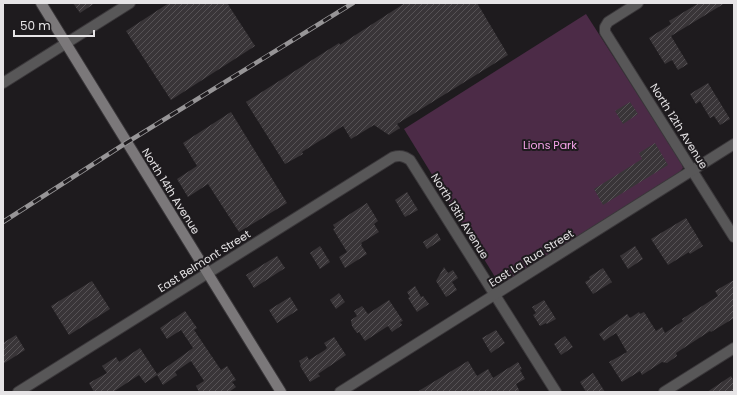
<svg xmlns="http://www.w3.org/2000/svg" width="737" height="395" font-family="Poppins,sans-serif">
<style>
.park{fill:#4c2b47}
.building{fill:url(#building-hatch)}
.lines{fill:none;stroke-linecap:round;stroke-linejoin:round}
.street-casing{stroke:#3a373a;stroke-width:12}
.secondary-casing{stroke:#3a373a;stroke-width:12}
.street{stroke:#585758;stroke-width:10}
.secondary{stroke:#7b787a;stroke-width:10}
.rail-casing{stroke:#979597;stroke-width:4.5}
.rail{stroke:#1e1b1e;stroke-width:3;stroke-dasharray:9;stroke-linecap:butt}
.labels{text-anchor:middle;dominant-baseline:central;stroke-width:4;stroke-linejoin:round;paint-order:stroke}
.street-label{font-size:11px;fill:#e6e4e6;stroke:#1e1b1e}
.park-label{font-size:11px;fill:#f8a4eb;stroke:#1e1b1e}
</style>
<defs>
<pattern id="building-hatch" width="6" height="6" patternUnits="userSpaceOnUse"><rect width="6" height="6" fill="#393538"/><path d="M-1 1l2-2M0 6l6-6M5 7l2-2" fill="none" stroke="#565255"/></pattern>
</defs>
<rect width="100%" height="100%" fill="#1e1b1e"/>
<!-- park -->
<polygon class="park" points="586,14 681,162 683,168 679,173 506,281 502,282 495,277 404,129"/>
<!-- building -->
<g class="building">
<polygon points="73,3 95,3 80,13"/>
<polygon points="169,3 227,3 255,46 171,100 126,31"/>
<polygon points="405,3 477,3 508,55 397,124 400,128 389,135 374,125 351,139 343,126 302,152 303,154 285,164 246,102 339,43 340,45"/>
<polygon points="699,3 725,3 671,36 688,64 678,70 672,60 665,64 649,38 671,24 669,21"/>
<polygon points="708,83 730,119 720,125 714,116 710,118 700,101 696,104 690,94"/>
<polygon points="630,102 638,114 623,124 615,111"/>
<polygon points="231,112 287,203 239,232 208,184 188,197 177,179 197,166 183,143"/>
<polygon points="655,143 668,165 603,205 594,189 642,159 639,153"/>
<polygon points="407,192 418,210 405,217 395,200"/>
<polygon points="367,203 378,221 374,224 379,232 361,243 362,244 361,245 367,254 345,268 339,257 347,252 333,229 335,228 333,225"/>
<polygon points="686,218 703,246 690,254 689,252 668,265 651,239"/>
<polygon points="437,233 441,240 427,249 423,242"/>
<polygon points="320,246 330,262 320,269 310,253"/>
<polygon points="635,246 643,259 628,269 620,256"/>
<polygon points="277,256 285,268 254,288 246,275"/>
<polygon points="444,267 448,273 453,270 458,278 452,282 457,290 446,297 436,281"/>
<polygon points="603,268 612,282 593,294 585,282 590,279 589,277"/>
<polygon points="734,280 734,318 711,332 710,331 676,353 677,356 667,363 662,362 642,375 640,371 622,382 609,362 627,352 616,333 604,341 599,334 627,314 630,318 639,312 640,314 644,312 656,331 662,327 665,333 683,321 682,319 718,296 715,291"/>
<polygon points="92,281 110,309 69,335 51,306"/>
<polygon points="415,286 421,297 423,296 429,304 417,312 408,298 410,297 407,292"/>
<polygon points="339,293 345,302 336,309 330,300"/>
<polygon points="290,297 298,310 277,323 269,310"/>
<polygon points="389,300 403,321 400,322 402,325 392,332 388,326 365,341 359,332 357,333 352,326 351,320 357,316 354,311 362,306 368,314"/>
<polygon points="544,300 556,319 547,324 546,323 540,326 533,315 536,313 532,307"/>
<polygon points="185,311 197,328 194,330 221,370 227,366 236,380 232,382 236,387 229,392 199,392 196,386 204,381 191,361 175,372 177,375 163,385 157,375 145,383 139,375 113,392 94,392 89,383 107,373 102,366 116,357 119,362 140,348 157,374 193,348 181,330 167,339 160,328"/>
<polygon points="496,330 505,343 491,353 482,338"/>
<polygon points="16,335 25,350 3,364 3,343"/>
<polygon points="565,336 573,347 561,355 554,344"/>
<polygon points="334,337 346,355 318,374 320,376 310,382 300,366 301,365 299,361 307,356 309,360 325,350 327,348 324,343"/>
<polygon points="468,361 477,376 488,369 493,378 518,362 522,369 520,370 525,379 516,384 520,392 417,392"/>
<polygon points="593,373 605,392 586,392 580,382"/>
<polygon points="731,376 734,381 734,392 707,392"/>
</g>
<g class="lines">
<defs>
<g id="street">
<polyline points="638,3 608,22 605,27 605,32 734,237"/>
<polyline points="3,83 130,3"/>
<path d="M 18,392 L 393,157 C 400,155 404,156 410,160 L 556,392"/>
<polyline points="340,392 734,144"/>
<polyline points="664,392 734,348"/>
</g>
<path id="secondary" d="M 41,3 C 120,133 202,262 281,392"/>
</defs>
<!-- street casing -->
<use href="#street" class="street-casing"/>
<!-- secondary casing -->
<use href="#secondary" class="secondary-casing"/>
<!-- street -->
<use href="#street" class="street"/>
<!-- secondary -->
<use href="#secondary" class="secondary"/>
<defs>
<polyline id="rail" points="3,222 126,143 353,3"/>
</defs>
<!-- rail casing -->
<use href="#rail" class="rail-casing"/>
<!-- rail -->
<use href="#rail" class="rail"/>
</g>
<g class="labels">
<!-- street labels -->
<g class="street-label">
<text transform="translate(679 126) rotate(58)">North 12th Avenue</text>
<text transform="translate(171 191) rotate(58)">North 14th Avenue</text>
<text transform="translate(460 216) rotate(58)">North 13th Avenue</text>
<text transform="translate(531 258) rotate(-32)">East La Rua Street</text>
<text transform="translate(204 261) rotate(-32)">East Belmont Street</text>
</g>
<!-- park labels -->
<g class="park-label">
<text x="550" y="145">Lions Park</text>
</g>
</g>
<!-- border -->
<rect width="737" height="395" fill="none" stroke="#e6e4e6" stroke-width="8"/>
<!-- scale -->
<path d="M14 30v6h80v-6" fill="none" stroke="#e6e4e6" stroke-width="2"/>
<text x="20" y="30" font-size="12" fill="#e6e4e6" stroke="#1e1b1e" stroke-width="3" paint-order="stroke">50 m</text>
</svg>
